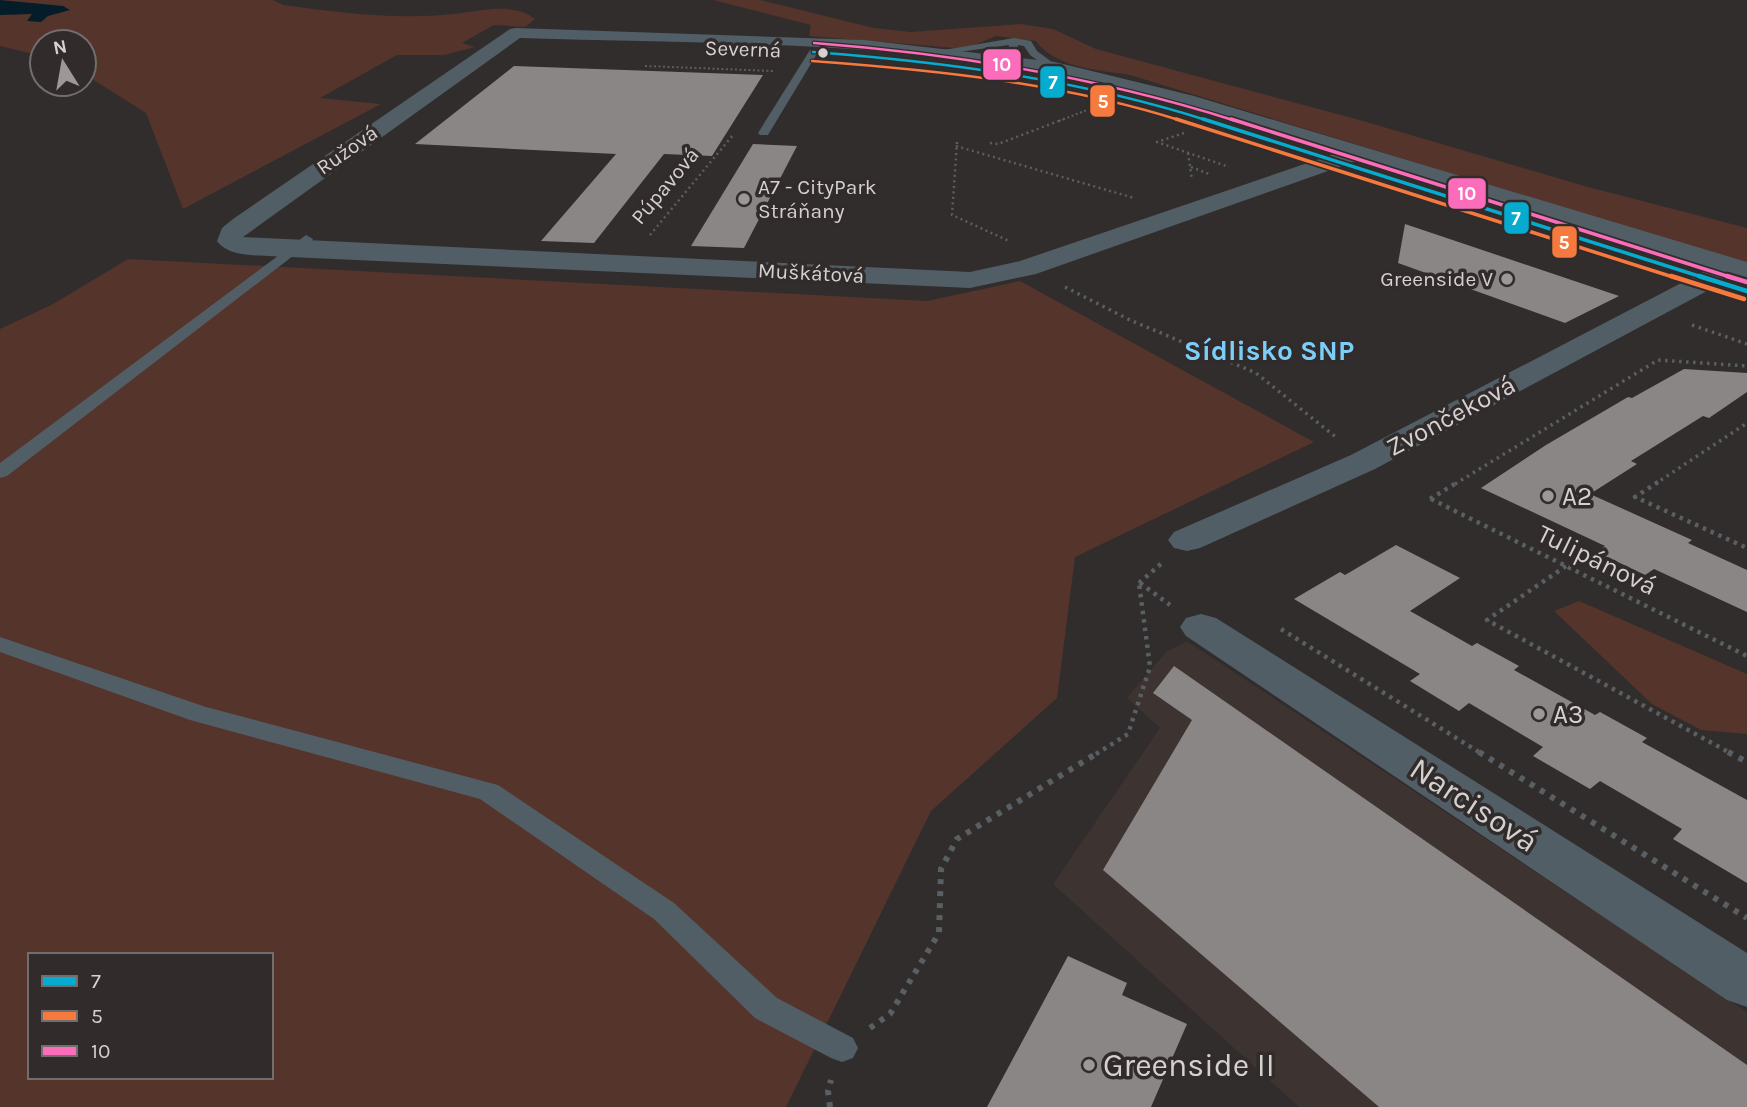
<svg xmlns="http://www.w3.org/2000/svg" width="1747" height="1107" font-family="Karla,sans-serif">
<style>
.built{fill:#3d3330}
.green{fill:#55342b;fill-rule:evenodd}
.water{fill:#051d28}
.building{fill:#898685}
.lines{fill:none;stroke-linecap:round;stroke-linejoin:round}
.path-far4{stroke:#595f62;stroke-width:2;stroke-dasharray:2 2.5;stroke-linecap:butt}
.path-far3{stroke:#595f62;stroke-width:2.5;stroke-dasharray:2 3.5;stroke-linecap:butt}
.path-far2{stroke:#595f62;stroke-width:3.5;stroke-dasharray:2.5 4.5;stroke-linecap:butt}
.path-far1{stroke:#595f62;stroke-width:4.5;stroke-dasharray:3.5 5;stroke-linecap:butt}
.path{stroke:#595f62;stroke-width:6;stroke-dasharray:5 7;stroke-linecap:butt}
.lane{fill:#525e65;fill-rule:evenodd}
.street{fill:#525e65;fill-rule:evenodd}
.bus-1-far2-casing{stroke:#312c2b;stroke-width:5}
.bus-1-far1-casing{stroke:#312c2b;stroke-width:7}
.bus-1-casing{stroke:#312c2b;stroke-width:9}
.bus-2-far2-casing{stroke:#312c2b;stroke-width:5}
.bus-2-far1-casing{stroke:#312c2b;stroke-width:7}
.bus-2-casing{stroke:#312c2b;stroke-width:9}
.bus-3-far2-casing{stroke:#312c2b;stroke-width:5}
.bus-3-far1-casing{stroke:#312c2b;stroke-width:7}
.bus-3-casing{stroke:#312c2b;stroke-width:9}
.bus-1-far2{stroke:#06acd0;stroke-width:2.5}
.bus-1-far1{stroke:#06acd0;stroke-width:3.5}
.bus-1{stroke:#06acd0;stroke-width:4.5}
.bus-2-far2{stroke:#f6793e;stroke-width:2.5}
.bus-2-far1{stroke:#f6793e;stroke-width:3.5}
.bus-2{stroke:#f6793e;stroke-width:4.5}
.bus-3-far2{stroke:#fb6dba;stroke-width:2.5}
.bus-3-far1{stroke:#fb6dba;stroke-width:3.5}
.bus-3{stroke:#fb6dba;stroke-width:4.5}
.bus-dot{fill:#d4d1d0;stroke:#312c2b;stroke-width:2.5}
.poi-dot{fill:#9b9897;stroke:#312c2b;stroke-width:2.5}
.labels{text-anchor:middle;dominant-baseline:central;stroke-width:7;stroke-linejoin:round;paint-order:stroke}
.far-street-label{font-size:21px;fill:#d4d1d0;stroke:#312c2b}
.far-poi-label{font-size:21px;fill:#d4d1d0;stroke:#312c2b;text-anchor:start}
.street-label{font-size:26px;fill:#d4d1d0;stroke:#312c2b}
.poi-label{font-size:26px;fill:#d4d1d0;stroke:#312c2b;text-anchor:start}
.far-district-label{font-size:28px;font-weight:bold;fill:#7ccef8;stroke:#312c2b}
.near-street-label{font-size:32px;fill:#d4d1d0;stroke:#312c2b}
.near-poi-label{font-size:32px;fill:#d4d1d0;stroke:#312c2b;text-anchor:start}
.line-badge{stroke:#312c2b;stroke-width:2.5}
.badge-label{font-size:19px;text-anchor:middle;font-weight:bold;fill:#fff}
</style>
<rect width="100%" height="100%" fill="#302d2c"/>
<!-- built -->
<polygon class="built" points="1187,641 1747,1012 1747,1107 1299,1107 1053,884 1160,728 1127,698 1166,652"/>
<!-- green -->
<g class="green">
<path d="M 0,0 L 273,0 L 283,5 C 343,13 401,21 462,13 C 485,10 516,3 535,19 L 525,27 L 494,25 L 462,43 L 475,47 L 444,55 L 397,55 L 320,98 L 381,104 L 183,209 L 146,113 L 84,74 L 84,42 L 42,42 L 42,56 L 0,46 Z"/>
<path d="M 713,0 L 760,0 L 874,28 L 911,32 L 1021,24 L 1053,29 L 1096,49 L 1363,121 L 1588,187 L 1747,228 L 1747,264 L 1130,75 C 1099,70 1055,68 1036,41 L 996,36 L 972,46 L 955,48 L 809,36 L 811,25 Z"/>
<path d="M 128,259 L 927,301 L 1020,281 L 1314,442 L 1075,557 L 1057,698 L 931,811 L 786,1107 L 0,1107 L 0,329 L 53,304 ZM 30,955 L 271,955 L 271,1077 L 30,1077 Z"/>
<polygon points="1579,601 1747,674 1747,734 1701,730 1652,704 1554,611"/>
</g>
<!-- water -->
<polygon class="water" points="0,0 63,6 70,10 48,16 41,22 27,21 32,14 0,15"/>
<!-- building -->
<g class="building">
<polygon points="514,66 735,74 763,75 712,156 664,154 594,243 541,241 616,154 415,144"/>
<polygon points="753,144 797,146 744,248 691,246"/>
<polygon points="1405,224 1619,296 1565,323 1398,263"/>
<polygon points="1684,369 1747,373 1747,392 1709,418 1703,416 1631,461 1637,464 1590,494 1692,540 1688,543 1747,570 1747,612 1654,569 1645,575 1597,552 1605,546 1481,488 1546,445 1628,397 1632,398"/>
<polygon points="1396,545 1460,578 1410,611 1472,646 1477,643 1519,666 1514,670 1595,715 1600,712 1647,738 1642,742 1747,800 1747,883 1673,839 1682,829 1600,781 1590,789 1533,756 1543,747 1469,703 1459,711 1410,681 1420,674 1294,599 1340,572 1345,575"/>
<polygon points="1174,666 1747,1065 1747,1107 1379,1107 1103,870 1192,720 1153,693"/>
<polygon points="1068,956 1127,983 1122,995 1187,1024 1151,1107 987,1107"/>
</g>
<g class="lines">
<!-- path-far4 -->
<g class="path-far4">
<polyline points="645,66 773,71"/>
<polyline points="1059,121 1097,106"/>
</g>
<!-- path-far3 -->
<g class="path-far3">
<polyline points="1184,133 1157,142 1229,167"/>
<polyline points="957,142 952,215 1009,241"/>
<polyline points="990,143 998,144 1064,119"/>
<polyline points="956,146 1134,198"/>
<polyline points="1188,153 1192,180"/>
<polyline points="1191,167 1209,174"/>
<polyline points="650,235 733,135"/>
</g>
<!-- path-far2 -->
<g class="path-far2">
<polyline points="1065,287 1130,320 1256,373 1337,438"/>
<polyline points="1692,325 1747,344"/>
<polyline points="1455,484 1658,360 1747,366"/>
<polyline points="1655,484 1747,423"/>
</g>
<!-- path-far1 -->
<g class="path-far1">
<polyline points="1658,482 1635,497 1747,548"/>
<polyline points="1430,499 1458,482"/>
<polyline points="1431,499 1747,656"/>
<polyline points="1566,566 1487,620 1732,754"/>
<polyline points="1139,583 1162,563"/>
<polyline points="1140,583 1170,605"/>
<polyline points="1281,629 1482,754"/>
<polyline points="1096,754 1128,734 1150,667 1139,583"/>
</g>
<!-- path -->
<g class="path">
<polyline points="1479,752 1747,918"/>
<polyline points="1728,752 1747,762"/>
<polyline points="870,1028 890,1014 939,933 941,869 957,839 1099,752"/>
<polyline points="830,1107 828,1091 831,1080"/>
</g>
<!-- lane -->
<g class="lane">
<polygon points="1014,38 1031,41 1037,51 1060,68 1051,70 1030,55 1024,46 1018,45 1015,63 998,73 993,70 1006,60 1009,45 937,55 932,52"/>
<polygon points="810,50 818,52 768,135 760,135 758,133"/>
<polygon points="306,235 313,239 311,242 7,476 0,478 0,463"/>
<polygon points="0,637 206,707 498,785 674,903 777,998 853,1038 858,1048 853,1058 842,1062 831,1058 755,1018 654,919 480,799 190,720 0,652"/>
</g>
<!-- street -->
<g class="street">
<path d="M 516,28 L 864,40 L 1055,62 L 1194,96 L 1747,262 L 1747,279 L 1735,276 L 1375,469 L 1200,548 L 1187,551 L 1174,548 L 1168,540 L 1174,532 L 1351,455 L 1710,268 L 1359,160 L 1036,274 L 970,288 L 268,256 C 252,255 228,256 217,241 L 222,228 L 233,219 L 510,29 ZM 520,38 C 698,44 881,40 1057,74 C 1152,92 1244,124 1337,153 L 1020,261 L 970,272 L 243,237 Z"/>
<polygon points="1201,614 1216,618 1747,953 1747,1007 1727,1000 1186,636 1180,627 1186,618"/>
</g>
<defs>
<path id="bus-1-far2" d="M 813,52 C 947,62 1081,80 1209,121"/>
<polyline id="bus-1-far1" points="1203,119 1705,278"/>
<polyline id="bus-1" points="1699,276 1747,291"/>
<path id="bus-2-far2" d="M 812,61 C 935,70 1063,83 1182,121"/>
<polyline id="bus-2-far1" points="1176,119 1676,278"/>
<polyline id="bus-2" points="1671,276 1744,299"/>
<path id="bus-3-far2" d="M 814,43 C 958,54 1098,77 1236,121"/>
<polyline id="bus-3-far1" points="1231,119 1733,278"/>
<polyline id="bus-3" points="1727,276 1747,282"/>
</defs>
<!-- bus-1-far2 casing -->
<use href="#bus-1-far2" class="bus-1-far2-casing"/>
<!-- bus-1-far1 casing -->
<use href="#bus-1-far1" class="bus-1-far1-casing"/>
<!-- bus-1 casing -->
<use href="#bus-1" class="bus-1-casing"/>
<!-- bus-2-far2 casing -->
<use href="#bus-2-far2" class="bus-2-far2-casing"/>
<!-- bus-2-far1 casing -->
<use href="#bus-2-far1" class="bus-2-far1-casing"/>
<!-- bus-2 casing -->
<use href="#bus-2" class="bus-2-casing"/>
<!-- bus-3-far2 casing -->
<use href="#bus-3-far2" class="bus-3-far2-casing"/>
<!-- bus-3-far1 casing -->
<use href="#bus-3-far1" class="bus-3-far1-casing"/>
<!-- bus-3 casing -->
<use href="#bus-3" class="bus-3-casing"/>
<!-- bus-1-far2 -->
<use href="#bus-1-far2" class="bus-1-far2"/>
<!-- bus-1-far1 -->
<use href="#bus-1-far1" class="bus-1-far1"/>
<!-- bus-1 -->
<use href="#bus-1" class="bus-1"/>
<!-- bus-2-far2 -->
<use href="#bus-2-far2" class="bus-2-far2"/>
<!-- bus-2-far1 -->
<use href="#bus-2-far1" class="bus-2-far1"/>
<!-- bus-2 -->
<use href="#bus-2" class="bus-2"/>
<!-- bus-3-far2 -->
<use href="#bus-3-far2" class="bus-3-far2"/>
<!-- bus-3-far1 -->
<use href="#bus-3-far1" class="bus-3-far1"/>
<!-- bus-3 -->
<use href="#bus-3" class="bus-3"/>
</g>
<!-- markers -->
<circle class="bus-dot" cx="823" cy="53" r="6"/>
<g class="poi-dot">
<circle cx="744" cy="199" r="7"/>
<circle cx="1507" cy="279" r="7"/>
<circle cx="1548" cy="496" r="7"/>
<circle cx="1539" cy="714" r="7"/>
<circle cx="1089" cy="1065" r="7"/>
</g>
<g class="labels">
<!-- far-street labels -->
<g class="far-street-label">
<text transform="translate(743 49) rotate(2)">Severná</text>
<text transform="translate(347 150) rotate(-35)">Ružová</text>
<text transform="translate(665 186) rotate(-50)">Púpavová</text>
<text transform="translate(811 273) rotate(3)">Muškátová</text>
</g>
<!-- far-poi labels -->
<g class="far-poi-label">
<text x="758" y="187">A7 - CityPark<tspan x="758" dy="24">Stráňany</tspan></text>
<text x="1493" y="279" text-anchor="end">Greenside V</text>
</g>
<!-- street labels -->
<g class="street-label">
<text transform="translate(1451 416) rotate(-28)">Zvončeková</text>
<text transform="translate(1597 560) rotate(26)">Tulipánová</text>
</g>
<!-- poi labels -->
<g class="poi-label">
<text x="1562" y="496">A2</text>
<text x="1553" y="714">A3</text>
</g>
<!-- far-district labels -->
<g class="far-district-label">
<text x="1269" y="350">Sídlisko SNP</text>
</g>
<!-- near-street labels -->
<g class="near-street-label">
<text transform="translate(1474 805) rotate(33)">Narcisová</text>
</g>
<!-- near-poi labels -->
<g class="near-poi-label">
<text x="1103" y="1065">Greenside II</text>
</g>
</g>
<g class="line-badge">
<rect x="982" y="48" width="40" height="33" rx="7" fill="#fb6dba"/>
<rect x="1039" y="65" width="27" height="34" rx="7" fill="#06acd0"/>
<rect x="1089" y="84" width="27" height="34" rx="7" fill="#f6793e"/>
<rect x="1447" y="177" width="40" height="33" rx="7" fill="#fb6dba"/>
<rect x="1503" y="201" width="27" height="34" rx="7" fill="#06acd0"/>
<rect x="1551" y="225" width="27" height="34" rx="7" fill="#f6793e"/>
</g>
<g class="badge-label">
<text x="1002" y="71">10</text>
<text x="1053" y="89">7</text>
<text x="1103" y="108">5</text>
<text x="1467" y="200">10</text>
<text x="1516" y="225">7</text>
<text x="1564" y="249">5</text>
</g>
<!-- legend -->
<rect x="28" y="953" width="245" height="126" fill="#312c2b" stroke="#726e6d" stroke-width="2"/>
<rect x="42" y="976" width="35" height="10" fill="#06acd0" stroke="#726e6d" stroke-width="2"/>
<text x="91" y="988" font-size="21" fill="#d4d1d0">7</text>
<rect x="42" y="1011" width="35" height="10" fill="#f6793e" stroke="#726e6d" stroke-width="2"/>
<text x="91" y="1023" font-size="21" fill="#d4d1d0">5</text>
<rect x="42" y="1046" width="35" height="10" fill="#fb6dba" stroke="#726e6d" stroke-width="2"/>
<text x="91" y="1058" font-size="21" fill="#d4d1d0">10</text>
<!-- north arrow -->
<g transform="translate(63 63) rotate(349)"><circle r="33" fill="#312c2b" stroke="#726e6d" stroke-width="2"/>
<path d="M0-5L12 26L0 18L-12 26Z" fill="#9b9897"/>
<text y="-10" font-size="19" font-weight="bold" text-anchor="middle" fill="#d4d1d0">N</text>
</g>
</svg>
